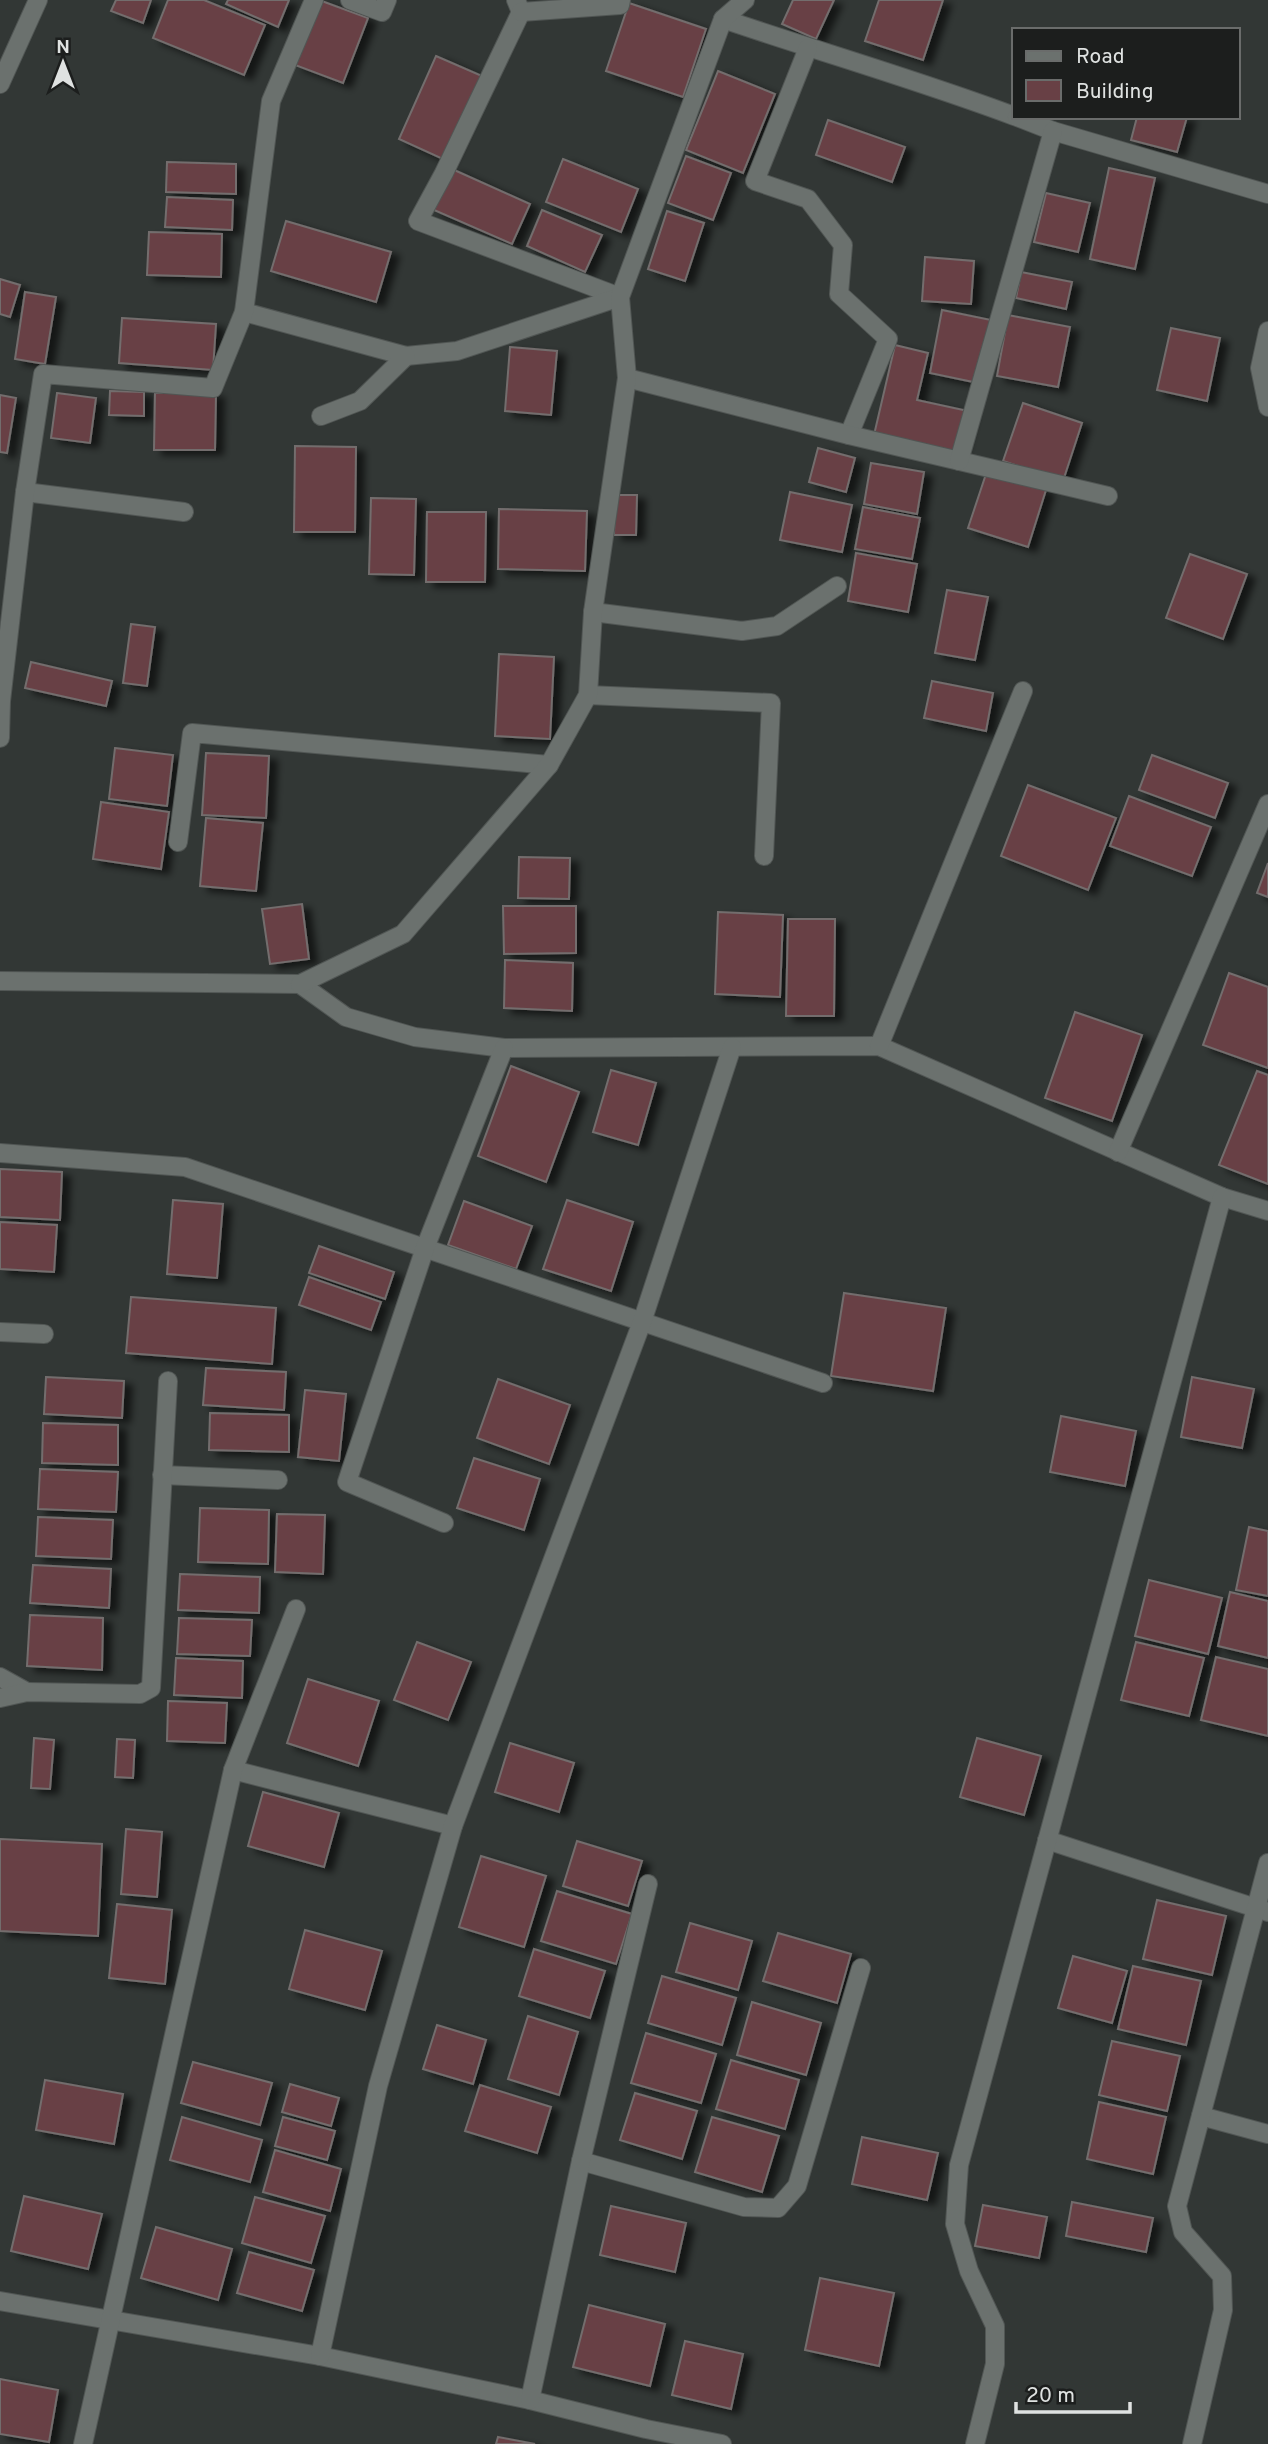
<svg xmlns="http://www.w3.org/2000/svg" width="1268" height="2444" font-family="Overpass,sans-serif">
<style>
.building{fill:#684045;stroke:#736d6d;stroke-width:2;filter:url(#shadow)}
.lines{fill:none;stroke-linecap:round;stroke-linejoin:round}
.minor-casing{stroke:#515654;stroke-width:20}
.minor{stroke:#6b716e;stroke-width:18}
</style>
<defs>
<filter id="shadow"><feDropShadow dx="8" dy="4.5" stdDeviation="3.5" flood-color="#0009"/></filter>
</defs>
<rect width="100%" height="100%" fill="#323735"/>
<!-- building -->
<g class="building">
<polygon points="116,0 151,0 143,23 111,11"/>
<polygon points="168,0 204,0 265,25 244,75 153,38"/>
<polygon points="228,0 289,0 278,27 226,4"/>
<polygon points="319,0 368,18 343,83 295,65"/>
<polygon points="793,0 834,0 816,39 782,24"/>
<polygon points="879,0 943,0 923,60 865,41"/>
<polygon points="629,3 706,29 683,97 606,71"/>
<polygon points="436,56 482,76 445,160 399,139"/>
<polygon points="718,71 775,94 743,173 686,150"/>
<polygon points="1137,117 1187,117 1177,152 1131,140"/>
<polygon points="828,120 905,147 892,182 816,155"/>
<polygon points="686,156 731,173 713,220 668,203"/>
<polygon points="563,159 638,189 621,232 546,202"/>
<polygon points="167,162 236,164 236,194 166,192"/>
<polygon points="1109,168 1155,178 1135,269 1090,259"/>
<polygon points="452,169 530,204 512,244 434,210"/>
<polygon points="1046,193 1090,203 1078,252 1034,242"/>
<polygon points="167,197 233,200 232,230 165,227"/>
<polygon points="542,210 602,235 585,272 527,246"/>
<polygon points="667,211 704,223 685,281 648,269"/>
<polygon points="286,221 391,252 376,302 271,271"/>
<polygon points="149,232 222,234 221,277 147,275"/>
<polygon points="925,257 974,261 971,304 922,301"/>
<polygon points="1021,272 1072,282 1066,309 1016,298"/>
<polygon points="0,279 20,285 10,317 0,314"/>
<polygon points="25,292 56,297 45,364 15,359"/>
<polygon points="942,310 991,320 978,383 930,373"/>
<polygon points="1008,315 1070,327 1058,387 997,376"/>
<polygon points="122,318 216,324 213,370 119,363"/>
<polygon points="1171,328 1220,338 1207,401 1157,390"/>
<polygon points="895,345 928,353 917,400 968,411 957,454 874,435"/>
<polygon points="510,347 557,351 551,415 505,411"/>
<polygon points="110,391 144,392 144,416 109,415"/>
<polygon points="57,393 96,398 90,443 51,438"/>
<polygon points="155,393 216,393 215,450 154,450"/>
<polygon points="0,395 16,398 7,453 0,452"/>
<polygon points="1023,403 1082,423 1063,481 1003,461"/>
<polygon points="295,446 356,447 355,532 294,532"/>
<polygon points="818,448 855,458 846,492 809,482"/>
<polygon points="871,463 924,472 917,514 864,504"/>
<polygon points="987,471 1046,490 1028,547 968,528"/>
<polygon points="790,492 852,505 842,552 780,540"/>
<polygon points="615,495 637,495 636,535 614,535"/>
<polygon points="371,498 416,499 414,575 369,574"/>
<polygon points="863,507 920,518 912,559 855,549"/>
<polygon points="499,509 587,511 585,571 498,569"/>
<polygon points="427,512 486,512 485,582 426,582"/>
<polygon points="856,553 917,564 908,612 848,601"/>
<polygon points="1190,554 1247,574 1223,639 1166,618"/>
<polygon points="947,590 988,597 975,660 935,653"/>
<polygon points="131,624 155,627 147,686 123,683"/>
<polygon points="499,654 554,657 550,739 495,736"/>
<polygon points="31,662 112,681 106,706 25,688"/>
<polygon points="932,681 993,693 986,731 924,718"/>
<polygon points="115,748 173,755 167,806 109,799"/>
<polygon points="206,753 269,756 266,818 202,815"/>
<polygon points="1152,755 1228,783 1215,818 1139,790"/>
<polygon points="1028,785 1116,818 1088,890 1001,856"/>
<polygon points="1129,796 1211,827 1192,876 1110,846"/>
<polygon points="101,802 169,812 161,869 93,859"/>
<polygon points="206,818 263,823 256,891 200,886"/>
<polygon points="519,857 570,858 569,899 518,898"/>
<polygon points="1268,863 1268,897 1257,893"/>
<polygon points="302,904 309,959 270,964 262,909"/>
<polygon points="503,906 576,906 576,953 504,954"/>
<polygon points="718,912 783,915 780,997 715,994"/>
<polygon points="788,919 835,919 834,1016 786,1016"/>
<polygon points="505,960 573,963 572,1011 504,1008"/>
<polygon points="1229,973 1268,987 1268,1068 1203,1045"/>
<polygon points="1075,1012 1142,1035 1112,1121 1045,1098"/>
<polygon points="511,1066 579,1092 546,1182 478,1156"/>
<polygon points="611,1070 656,1083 638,1145 593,1132"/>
<polygon points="1257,1071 1268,1075 1268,1184 1219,1165"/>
<polygon points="0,1169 62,1172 60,1220 0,1217"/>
<polygon points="173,1200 223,1204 217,1278 167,1274"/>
<polygon points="567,1200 633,1222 611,1291 543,1269"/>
<polygon points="464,1201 532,1226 516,1269 448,1245"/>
<polygon points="0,1222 57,1225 54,1272 0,1269"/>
<polygon points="319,1246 394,1272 385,1299 309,1273"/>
<polygon points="309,1277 381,1302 371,1330 299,1305"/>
<polygon points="844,1293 946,1308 933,1391 831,1376"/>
<polygon points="131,1297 276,1308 272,1364 126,1353"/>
<polygon points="206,1368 286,1372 284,1410 203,1405"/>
<polygon points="46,1377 124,1381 122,1418 44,1414"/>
<polygon points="1192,1377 1254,1389 1242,1448 1181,1437"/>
<polygon points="498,1379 570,1405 549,1464 477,1438"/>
<polygon points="305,1390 346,1394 339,1461 298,1457"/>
<polygon points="210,1413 289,1415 289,1452 209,1450"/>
<polygon points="1061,1416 1136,1431 1125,1486 1050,1472"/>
<polygon points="43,1423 118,1425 118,1465 42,1463"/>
<polygon points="474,1458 540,1479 524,1530 457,1508"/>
<polygon points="40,1469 118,1472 116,1512 38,1509"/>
<polygon points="200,1508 269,1510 268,1564 198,1562"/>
<polygon points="277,1514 325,1515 323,1574 275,1572"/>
<polygon points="38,1517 113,1520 111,1559 36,1556"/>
<polygon points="1249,1527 1268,1531 1268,1596 1236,1590"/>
<polygon points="33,1565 111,1569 109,1608 30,1603"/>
<polygon points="180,1574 260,1577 259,1613 178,1610"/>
<polygon points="1149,1580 1222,1598 1208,1654 1135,1636"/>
<polygon points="1230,1592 1268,1601 1268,1658 1218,1646"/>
<polygon points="30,1615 103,1618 102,1670 27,1666"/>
<polygon points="179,1618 252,1620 250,1656 177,1654"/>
<polygon points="417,1642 471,1662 448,1720 394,1700"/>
<polygon points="1136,1642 1204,1658 1189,1716 1121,1700"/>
<polygon points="1216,1657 1268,1669 1268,1736 1201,1720"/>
<polygon points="176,1658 243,1661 242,1698 174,1695"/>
<polygon points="308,1679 379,1701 358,1766 287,1743"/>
<polygon points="168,1701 227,1703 225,1743 167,1741"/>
<polygon points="34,1738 54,1740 50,1789 31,1788"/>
<polygon points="977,1738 1041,1756 1024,1815 960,1797"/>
<polygon points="117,1739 135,1740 133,1778 115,1777"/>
<polygon points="510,1743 574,1763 559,1812 495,1792"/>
<polygon points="263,1792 339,1813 324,1867 248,1846"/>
<polygon points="126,1829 162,1832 157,1897 121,1894"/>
<polygon points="0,1839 102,1844 98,1936 0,1931"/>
<polygon points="577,1841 642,1861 628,1906 563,1886"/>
<polygon points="481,1856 546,1876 524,1947 459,1927"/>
<polygon points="557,1891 632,1914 616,1964 541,1941"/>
<polygon points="1157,1900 1226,1916 1212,1975 1143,1959"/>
<polygon points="117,1904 172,1910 165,1984 109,1978"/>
<polygon points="690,1923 752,1941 738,1990 676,1972"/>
<polygon points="305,1930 382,1951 365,2010 289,1989"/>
<polygon points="778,1933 851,1954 837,2003 763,1981"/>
<polygon points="534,1949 605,1971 590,2018 519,1996"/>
<polygon points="1073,1956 1127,1971 1112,2023 1058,2008"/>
<polygon points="1133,1966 1201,1981 1186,2045 1118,2029"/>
<polygon points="662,1976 736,1998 722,2045 648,2023"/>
<polygon points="752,2002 821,2023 806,2075 737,2055"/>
<polygon points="528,2016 578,2032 559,2095 508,2079"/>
<polygon points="437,2025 486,2040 473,2084 423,2069"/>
<polygon points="646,2033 716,2054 701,2103 631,2083"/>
<polygon points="1112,2041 1180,2056 1167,2111 1099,2095"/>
<polygon points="731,2060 799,2080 785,2129 716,2109"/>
<polygon points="193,2062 272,2083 260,2125 181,2103"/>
<polygon points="45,2080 123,2094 114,2144 36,2130"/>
<polygon points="290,2084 339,2098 331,2126 282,2112"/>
<polygon points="480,2085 551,2107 537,2153 465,2131"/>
<polygon points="635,2093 697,2111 682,2159 620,2140"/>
<polygon points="1099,2102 1166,2117 1153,2174 1087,2159"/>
<polygon points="182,2117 262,2140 250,2182 170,2160"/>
<polygon points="283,2117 335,2131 327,2160 275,2146"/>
<polygon points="712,2117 779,2136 762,2192 695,2172"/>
<polygon points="862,2137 938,2153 927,2200 852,2184"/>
<polygon points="275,2150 341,2169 330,2211 263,2192"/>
<polygon points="24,2196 102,2214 88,2269 11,2251"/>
<polygon points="255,2197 325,2216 311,2263 242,2243"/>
<polygon points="1072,2202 1153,2218 1146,2252 1066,2236"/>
<polygon points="983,2205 1047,2217 1039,2258 975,2246"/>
<polygon points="611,2206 686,2223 675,2272 600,2255"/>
<polygon points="156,2227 232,2249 218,2300 141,2278"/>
<polygon points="249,2252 314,2270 302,2311 237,2293"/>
<polygon points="820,2278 894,2293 879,2366 805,2350"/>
<polygon points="589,2305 665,2324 650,2386 573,2367"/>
<polygon points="685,2341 743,2354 731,2409 672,2395"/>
<polygon points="0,2379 58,2390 49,2442 0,2434"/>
<polygon points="498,2437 535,2444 496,2444"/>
</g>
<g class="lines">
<defs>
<g id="minor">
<polyline points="350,0 382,12 387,0"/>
<polyline points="516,0 521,12 444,173 418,221 620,297"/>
<polyline points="521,12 620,5 621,0"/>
<path d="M 723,19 C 820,52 918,80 1014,116"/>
<polyline points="808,48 755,181 808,199 843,245 839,294 888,339 849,435"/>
<polyline points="0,84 38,0"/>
<polyline points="1017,117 1053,131 1268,194"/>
<polyline points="244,312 406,356 457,351 620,297"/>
<polyline points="1268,331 1260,368 1268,407"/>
<polyline points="627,378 849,435 1108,496"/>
<polyline points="321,416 360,401 406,356"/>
<polyline points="959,461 1053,131"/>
<polyline points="25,492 184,512"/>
<polyline points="593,612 742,631 777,626 837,586"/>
<polyline points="588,695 771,703 764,856"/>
<polyline points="0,738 1,701 25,492 43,374 213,388 244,312 271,101 314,0"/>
<polyline points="178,842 192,733 549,765"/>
<polyline points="0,981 300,984 346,1017 415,1037 504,1048 879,1046 1222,1197 1268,1211"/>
<polyline points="300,984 403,934 549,765 588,695 593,612 627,378 620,297 723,19 745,0"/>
<polyline points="879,1046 1023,691"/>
<polyline points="1118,1152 1268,804"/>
<polyline points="0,1153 185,1167 823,1383"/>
<polyline points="0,1332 44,1334"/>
<polyline points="162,1475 278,1480"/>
<polyline points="444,1523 347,1482 425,1248 504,1048"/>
<polyline points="0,1677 27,1692"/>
<polyline points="0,1698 27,1692 140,1694 151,1688 168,1381"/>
<polyline points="233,1770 453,1826"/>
<polyline points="1047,1840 1268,1912"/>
<polyline points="1201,2116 1268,2134"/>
<polyline points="581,2161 744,2207 778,2208 797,2186 861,1968"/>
<polyline points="0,2301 320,2356 530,2400 646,2429 722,2444"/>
<polyline points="320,2356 378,2086 453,1826 642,1322 732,1047"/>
<polyline points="530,2400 581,2161 648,1884"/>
<polyline points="83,2444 233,1770 296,1609"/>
<polyline points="975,2444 995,2364 995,2326 969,2271 955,2224 959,2165 1222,1197"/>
<polyline points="1192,2444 1223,2310 1222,2276 1183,2232 1177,2206 1268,1863"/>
</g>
</defs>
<!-- minor casing -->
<use href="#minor" class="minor-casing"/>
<!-- minor -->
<use href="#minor" class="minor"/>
</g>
<!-- legend -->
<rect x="1012" y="28" width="228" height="91" fill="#1c1e1d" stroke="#6a6c6b" stroke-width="2"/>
<rect x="1026" y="51" width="35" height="10" fill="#6b716e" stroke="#6a6c6b" stroke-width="2"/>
<text x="1076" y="63" font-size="21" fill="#dfe2e1">Road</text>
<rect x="1026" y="80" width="35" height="21" fill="#684045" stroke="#6a6c6b" stroke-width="2"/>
<text x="1076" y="98" font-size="21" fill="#dfe2e1">Building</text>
<!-- north arrow -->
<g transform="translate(63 63)" stroke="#1c1e1d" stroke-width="5" paint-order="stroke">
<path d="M0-5L12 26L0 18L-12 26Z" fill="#dfe2e1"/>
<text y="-10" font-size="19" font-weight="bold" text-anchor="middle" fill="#dfe2e1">N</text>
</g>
<!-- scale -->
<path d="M1016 2402v10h114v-10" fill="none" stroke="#dfe2e1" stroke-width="3.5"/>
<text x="1026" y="2402" font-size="21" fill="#dfe2e1" stroke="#1c1e1d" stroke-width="5" paint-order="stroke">20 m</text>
</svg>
